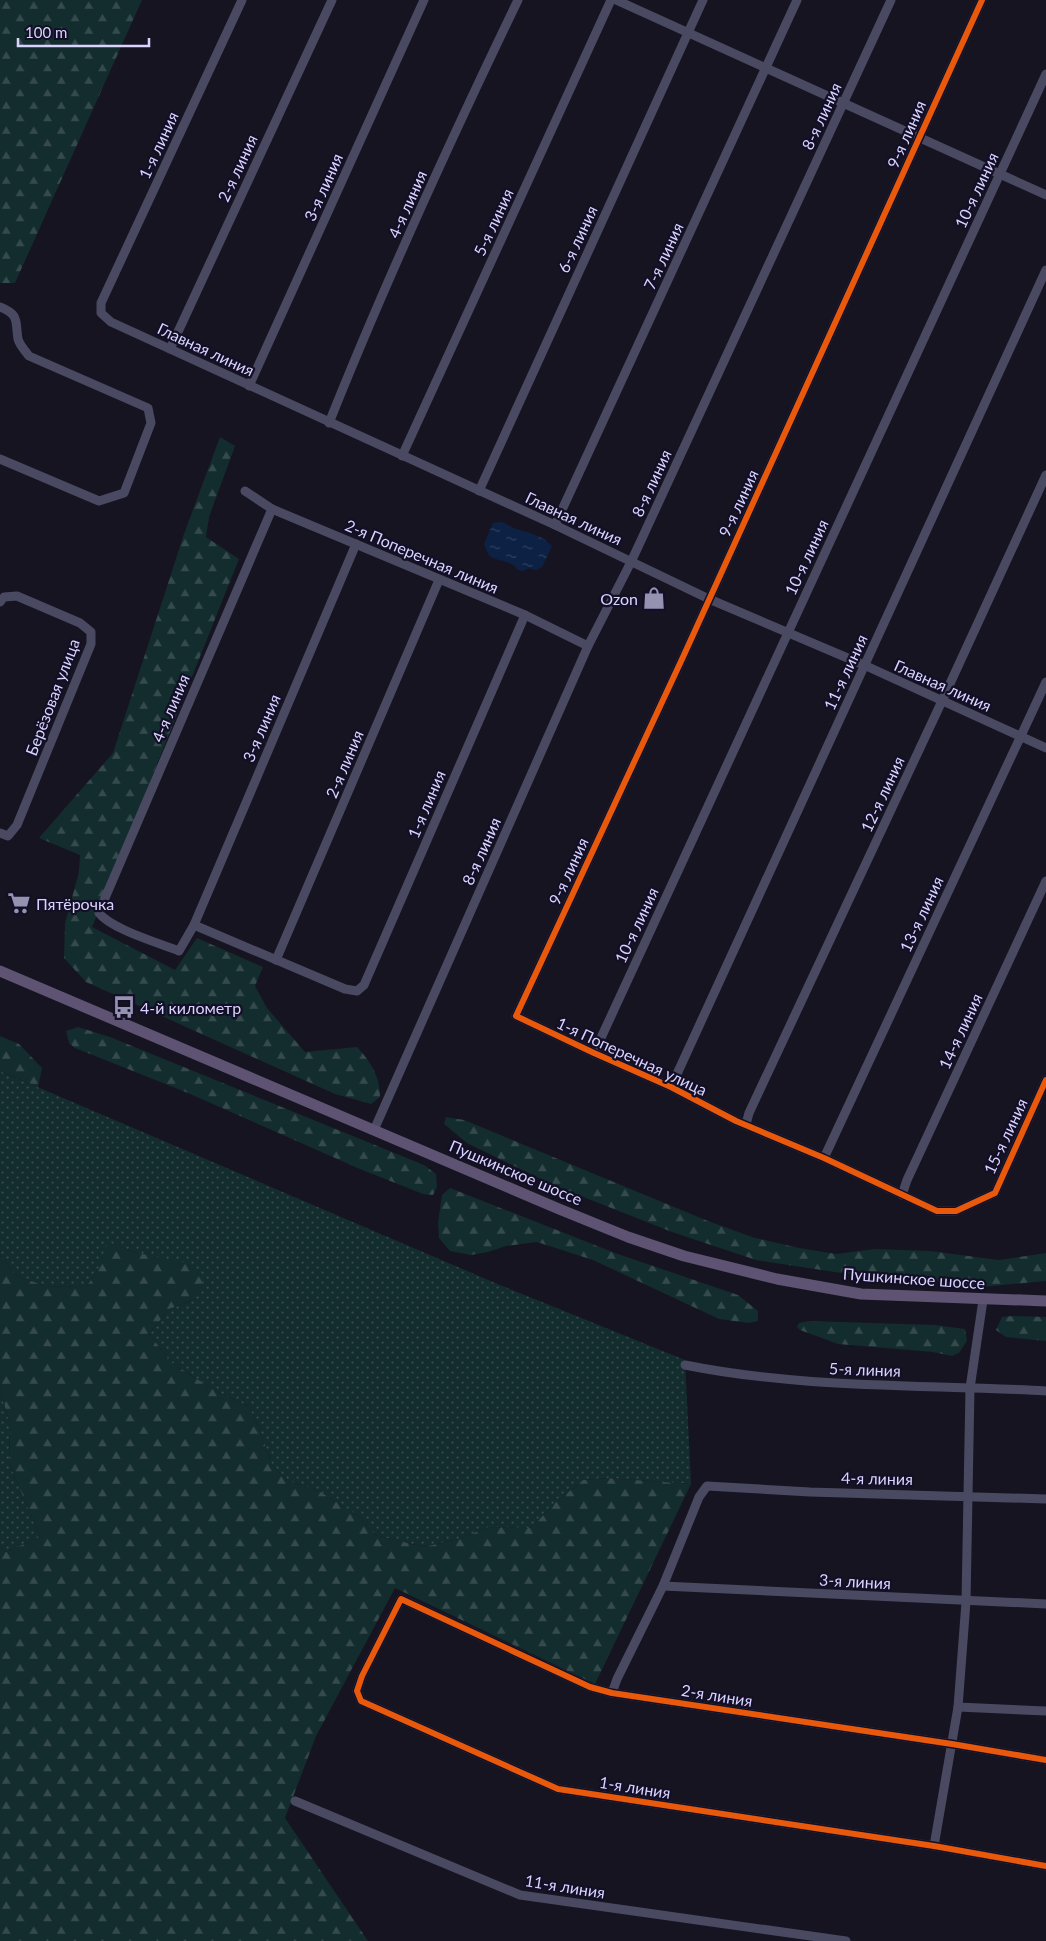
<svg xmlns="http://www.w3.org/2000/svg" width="1046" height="1941" font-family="Lato,sans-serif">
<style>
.green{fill:url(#green-dots)}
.forest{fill:url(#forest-firs)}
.water{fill:url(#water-ripples)}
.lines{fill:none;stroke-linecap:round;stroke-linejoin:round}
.minor{stroke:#4a4962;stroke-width:9}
.major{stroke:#5e5373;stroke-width:11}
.cycleway-casing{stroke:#130f26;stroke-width:9}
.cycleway{stroke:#e8590c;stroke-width:6}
.labels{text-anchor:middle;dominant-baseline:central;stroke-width:4.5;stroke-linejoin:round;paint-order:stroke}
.street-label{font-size:16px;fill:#d9d4ff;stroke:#130f26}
.poi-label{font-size:16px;fill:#d9d4ff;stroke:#130f26;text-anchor:start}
</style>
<defs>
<pattern id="green-dots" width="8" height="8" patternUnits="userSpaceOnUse" patternTransform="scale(1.25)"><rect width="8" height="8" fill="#132c2d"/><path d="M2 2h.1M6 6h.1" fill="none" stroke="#354a4c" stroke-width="1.8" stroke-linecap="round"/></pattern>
<pattern id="forest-firs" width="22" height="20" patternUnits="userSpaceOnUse" patternTransform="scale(1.25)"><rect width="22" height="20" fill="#132c2d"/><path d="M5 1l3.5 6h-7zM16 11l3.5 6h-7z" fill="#354a4c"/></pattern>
<pattern id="water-ripples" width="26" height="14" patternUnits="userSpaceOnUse" patternTransform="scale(1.25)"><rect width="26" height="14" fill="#0d2144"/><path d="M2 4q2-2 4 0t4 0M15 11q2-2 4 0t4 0" fill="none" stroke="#304060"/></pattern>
</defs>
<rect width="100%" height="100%" fill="#161421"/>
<!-- green -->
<g class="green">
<polygon points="0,1071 500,1285 685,1360 691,1484 607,1478 583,1480 555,1503 531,1528 489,1527 458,1539 424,1547 375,1535 360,1517 319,1491 288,1481 272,1465 258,1425 248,1406 219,1393 172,1363 149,1334 169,1309 195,1299 137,1253 121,1247 98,1270 86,1287 45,1286 15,1275 0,1255"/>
<polygon points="0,1389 10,1425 9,1463 40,1537 6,1552 0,1547"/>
</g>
<!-- forest -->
<g class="forest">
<polygon points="0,0 142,0 15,283 0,283"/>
<path d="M 220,437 L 235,446 L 209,517 L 206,537 L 239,559 L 92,927 L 175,970 L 197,938 L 263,967 L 255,986 L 267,1008 L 305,1052 L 357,1047 C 371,1062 380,1076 380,1097 L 371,1104 L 335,1094 L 86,982 L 64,958 L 65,923 L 79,872 L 80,855 L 39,838 L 113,753 L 184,534 Z"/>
<polygon points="78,1027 110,1037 424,1165 436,1174 437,1187 433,1195 423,1194 360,1169 188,1093 75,1048 69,1043 66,1031"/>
<polygon points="0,1036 19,1044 42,1068 38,1087 0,1071"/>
<polygon points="446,1117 464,1120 708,1221 755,1238 799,1248 836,1254 875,1249 930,1251 999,1260 1046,1253 1046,1281 971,1288 920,1277 861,1276 756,1260 672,1232 553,1185 467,1143 444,1124"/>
<polygon points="450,1188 615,1253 738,1295 758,1311 758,1321 749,1323 719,1319 593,1260 537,1242 506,1246 488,1252 471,1255 450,1251 439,1238 438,1223 442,1195"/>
<polygon points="106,1245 121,1247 137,1253 193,1264 203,1279 195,1299 169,1309 149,1334 172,1363 219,1393 248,1406 258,1425 272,1465 288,1481 319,1491 360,1517 375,1535 424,1547 458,1539 489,1527 531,1528 555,1503 583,1480 607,1478 691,1484 595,1684 395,1588 316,1736 285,1818 368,1941 0,1941 0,1547 6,1552 40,1537 9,1463 10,1425 0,1389 0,1255 15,1275 45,1286 86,1287 98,1270"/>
<polygon points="1013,1316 1046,1317 1046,1341 1006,1337 996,1330 1002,1317"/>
<polygon points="809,1321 935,1325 965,1329 967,1341 959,1353 952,1356 933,1352 838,1344 800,1330 797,1327 799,1323"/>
</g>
<!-- water -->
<path class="water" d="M 501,522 C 508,524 513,529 519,530 C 531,533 543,536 552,546 L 542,567 L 536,570 L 528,568 L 524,571 L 518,570 C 511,560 499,562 489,556 L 484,544 L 493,523 Z"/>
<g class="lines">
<!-- minor -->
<g class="minor">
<polyline points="242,0 101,303 101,313 111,322 170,349 555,525 709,599 864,665 1046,748"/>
<polyline points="616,0 1046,195"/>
<polyline points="982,0 683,657 516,1016 594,1053 671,1087 736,1121 824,1158 937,1211 956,1211 995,1193 1046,1080"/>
<path d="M 0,307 C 20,315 15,321 18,339 C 19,344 25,351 29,356 L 148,408 L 151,423 L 124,493 L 99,501 L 0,459"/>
<polyline points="170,349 332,0"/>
<polyline points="249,386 424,0"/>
<path d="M 329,423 C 386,280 451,139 518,0"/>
<polyline points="402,456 611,0"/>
<polyline points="245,491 272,509 525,615 588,646"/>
<polyline points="479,491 703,0"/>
<path d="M 272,509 L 102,905 L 99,913 C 111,929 159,943 179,951 L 194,925 L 356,544"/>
<polyline points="555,525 797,0"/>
<polyline points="0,602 4,597 17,596 80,623 91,632 91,644 17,825 8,836 0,833"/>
<polyline points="194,925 345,989 357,991 364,985 525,615"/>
<polyline points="276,960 439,580"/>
<polyline points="594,1053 1046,74"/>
<polyline points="671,1087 1046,270"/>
<polyline points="746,1124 749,1113 942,701 1046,475"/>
<polyline points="374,1130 588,646 631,562 891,0"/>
<polyline points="824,1158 1046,682"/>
<polyline points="902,1195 907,1180 1046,881"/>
<path d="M 685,1365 C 804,1389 925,1384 1046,1391"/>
<polyline points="663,1586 1046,1604"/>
<polyline points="612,1693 617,1679 663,1586 699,1497 707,1486 810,1492 1046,1499"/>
<polyline points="958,1707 1046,1711"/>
<polyline points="1046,1760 952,1744 612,1693 590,1687 401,1599 362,1676 357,1691 361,1701 558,1789 934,1846 1046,1866"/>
<polyline points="295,1801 520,1895 846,1941"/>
<polyline points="934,1846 958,1707 966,1602 970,1388 983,1300"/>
</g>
<!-- major -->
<polyline class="major" points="0,971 559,1209 628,1237 684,1256 777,1279 861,1294 1046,1301"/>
<defs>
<g id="cycleway">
<polyline points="982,0 683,657 516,1016 594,1053 671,1087 736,1121 824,1158 937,1211 956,1211 995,1193 1046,1080"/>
<polyline points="1046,1760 952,1744 612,1693 590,1687 401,1599 362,1676 357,1691 361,1701 558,1789 934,1846 1046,1866"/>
</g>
</defs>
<!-- cycleway casing -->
<use href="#cycleway" class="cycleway-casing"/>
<!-- cycleway -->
<use href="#cycleway" class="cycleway"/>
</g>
<!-- icons -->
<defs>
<symbol id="shop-bare" viewBox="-9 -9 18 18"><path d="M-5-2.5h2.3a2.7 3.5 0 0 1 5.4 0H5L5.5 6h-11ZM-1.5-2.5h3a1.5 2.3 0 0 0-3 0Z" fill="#9591b1" stroke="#130f26" stroke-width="2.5" paint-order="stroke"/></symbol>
<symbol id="supermarket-bare" viewBox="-9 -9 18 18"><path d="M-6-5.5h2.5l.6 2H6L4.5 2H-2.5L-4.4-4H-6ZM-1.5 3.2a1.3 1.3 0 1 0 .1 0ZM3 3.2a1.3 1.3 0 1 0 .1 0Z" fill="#9591b1" stroke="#130f26" stroke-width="2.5" paint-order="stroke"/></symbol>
<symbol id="bus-bare" viewBox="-9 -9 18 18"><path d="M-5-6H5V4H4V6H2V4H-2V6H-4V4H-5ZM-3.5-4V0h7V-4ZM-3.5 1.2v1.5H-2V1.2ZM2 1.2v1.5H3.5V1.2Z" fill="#9591b1" stroke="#130f26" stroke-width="2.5" paint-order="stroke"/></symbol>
</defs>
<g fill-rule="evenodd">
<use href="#shop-bare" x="638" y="582" width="32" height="32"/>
<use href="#supermarket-bare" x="3" y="887" width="32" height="32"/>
<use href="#bus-bare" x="108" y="991" width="32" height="32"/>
</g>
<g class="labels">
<!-- street labels -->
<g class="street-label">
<text transform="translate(821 116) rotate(-65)">8-я линия</text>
<text transform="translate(906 134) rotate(-66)">9-я линия</text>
<text transform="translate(158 145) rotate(-65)">1-я линия</text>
<text transform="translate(237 168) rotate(-65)">2-я линия</text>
<text transform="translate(323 187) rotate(-66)">3-я линия</text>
<text transform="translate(976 190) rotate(-65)">10-я линия</text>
<text transform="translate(407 204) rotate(-66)">4-я линия</text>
<text transform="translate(493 222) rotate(-65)">5-я линия</text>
<text transform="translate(577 239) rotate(-65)">6-я линия</text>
<text transform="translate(663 256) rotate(-65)">7-я линия</text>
<text transform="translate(206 349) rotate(25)">Главная линия</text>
<text transform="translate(651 483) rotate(-65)">8-я линия</text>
<text transform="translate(738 503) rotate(-65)">9-я линия</text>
<text transform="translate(574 518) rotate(25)">Главная линия</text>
<text transform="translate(422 556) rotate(23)">2-я Поперечная линия</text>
<text transform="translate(806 557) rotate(-65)">10-я линия</text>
<text transform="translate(845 672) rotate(-65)">11-я линия</text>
<text transform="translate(943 685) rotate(24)">Главная линия</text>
<text transform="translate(52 697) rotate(-69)">Берёзовая улица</text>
<text transform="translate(170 708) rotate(-67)">4-я линия</text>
<text transform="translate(261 728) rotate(-67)">3-я линия</text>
<text transform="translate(344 764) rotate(-67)">2-я линия</text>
<text transform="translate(882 794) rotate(-65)">12-я линия</text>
<text transform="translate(426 804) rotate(-67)">1-я линия</text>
<text transform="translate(481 851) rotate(-66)">8-я линия</text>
<text transform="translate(568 871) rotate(-65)">9-я линия</text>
<text transform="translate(921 914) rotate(-65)">13-я линия</text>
<text transform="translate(636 925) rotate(-65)">10-я линия</text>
<text transform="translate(960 1031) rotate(-65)">14-я линия</text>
<text transform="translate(632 1056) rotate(25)">1-я Поперечная улица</text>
<text transform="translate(1005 1136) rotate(-65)">15-я линия</text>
<text transform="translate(516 1172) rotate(23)">Пушкинское шоссе</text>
<text transform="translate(914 1278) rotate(4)">Пушкинское шоссе</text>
<text transform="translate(865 1369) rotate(2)">5-я линия</text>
<text transform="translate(877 1478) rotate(1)">4-я линия</text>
<text transform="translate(855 1581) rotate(3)">3-я линия</text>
<text transform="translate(717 1695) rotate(9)">2-я линия</text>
<text transform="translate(635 1787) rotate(9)">1-я линия</text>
<text transform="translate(565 1886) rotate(9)">11-я линия</text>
</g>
<!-- poi labels -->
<g class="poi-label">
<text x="638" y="598" text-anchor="end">Ozon</text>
<text x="36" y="903">Пятёрочка</text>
<text x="140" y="1007">4-й километр</text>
</g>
</g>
<!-- scale -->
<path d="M18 38v8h131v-8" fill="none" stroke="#d9d4ff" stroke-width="2.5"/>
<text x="25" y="38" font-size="15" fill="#d9d4ff" stroke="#130f26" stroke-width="4" paint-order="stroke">100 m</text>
</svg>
